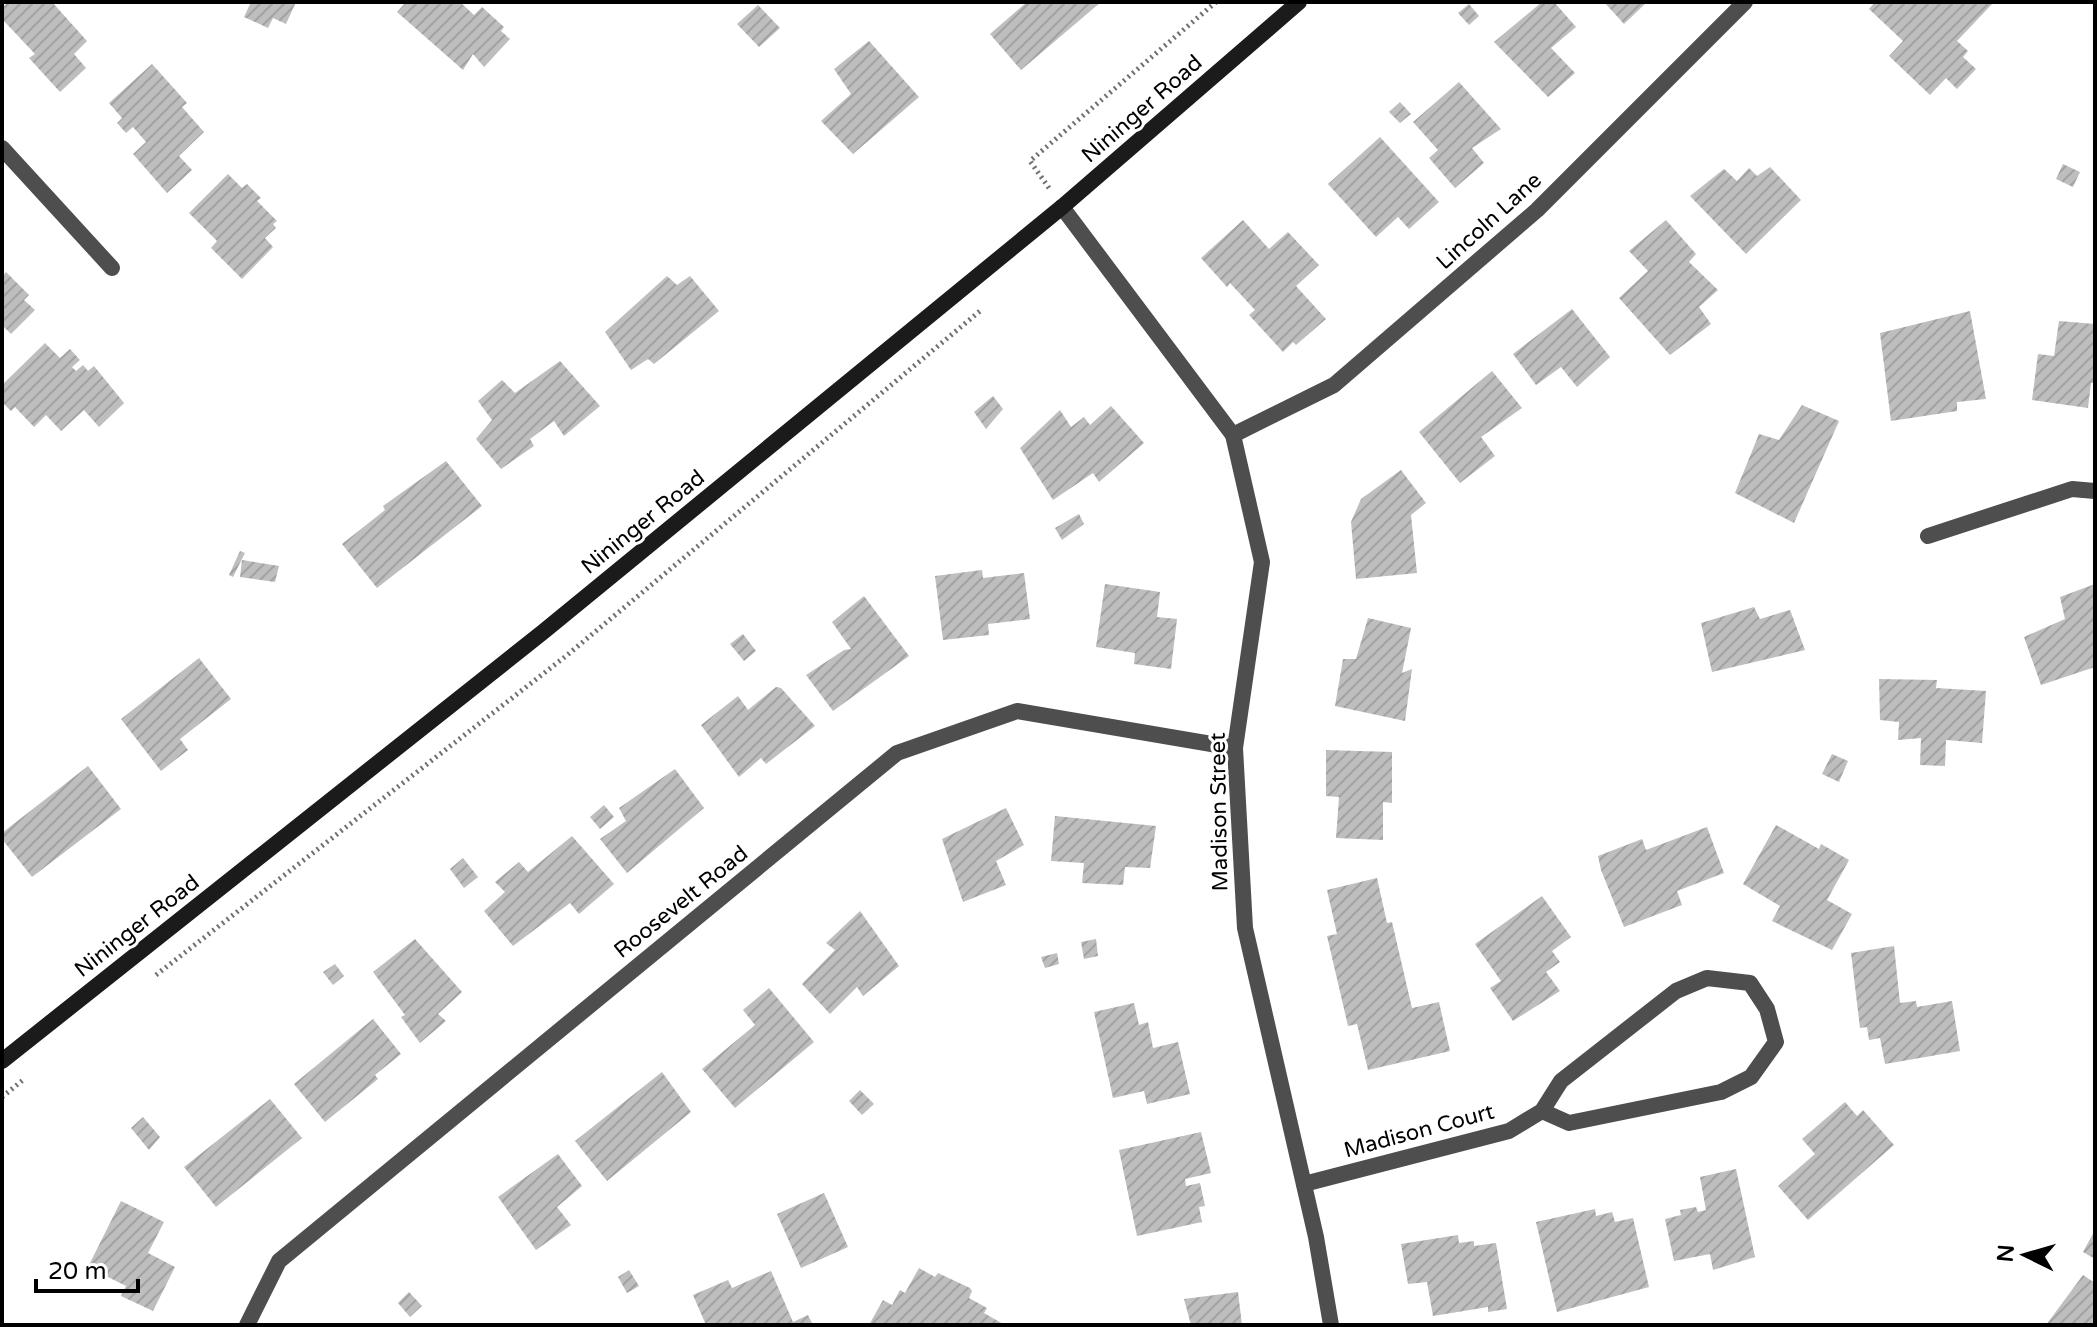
<svg xmlns="http://www.w3.org/2000/svg" width="2097" height="1327" font-family="'Varela Round',sans-serif">
<style>
.building{fill:url(#building-hatch)}
.lines{fill:none;stroke-linecap:round;stroke-linejoin:round}
.path{stroke:#707070;stroke-width:5;stroke-dasharray:2 4;stroke-linecap:butt}
.street{stroke:#4e4e4e;stroke-width:16}
.secondary{stroke:#1b1b1b;stroke-width:16}
.labels{text-anchor:middle;dominant-baseline:central;stroke-width:6;stroke-linejoin:round;paint-order:stroke}
.street-label{font-size:22px;fill:#000;stroke:#fff}
</style>
<defs>
<pattern id="building-hatch" width="6" height="6" patternUnits="userSpaceOnUse" patternTransform="scale(2)"><rect width="6" height="6" fill="#bebebe"/><path d="M-1 1l2-2M0 6l6-6M5 7l2-2" fill="none" stroke="#a2a2a2"/></pattern>
</defs>
<rect width="100%" height="100%" fill="#fff"/>
<!-- building -->
<g class="building">
<polygon points="8,2 52,2 87,41 74,54 86,68 60,92 29,58 35,54 2,19 2,8"/>
<polygon points="251,2 296,2 286,24 273,18 268,28 244,17"/>
<polygon points="406,2 460,2 474,15 482,7 504,27 501,31 510,39 484,67 473,54 463,70 397,12"/>
<polygon points="1027,2 1101,2 1021,70 990,34"/>
<polygon points="1542,2 1554,2 1576,27 1551,48 1575,73 1548,97 1494,42"/>
<polygon points="1604,2 1647,2 1624,24"/>
<polygon points="1875,2 1994,2 1957,41 1968,51 1963,57 1976,69 1957,89 1946,78 1930,95 1889,56 1903,41 1869,9"/>
<polygon points="1469,4 1479,16 1469,25 1458,13"/>
<polygon points="758,5 780,28 759,47 737,24"/>
<polygon points="869,41 919,97 853,154 821,121 851,94 834,69"/>
<polygon points="152,64 187,103 182,107 204,132 179,156 192,170 167,193 133,154 146,142 133,127 126,133 117,123 122,118 109,103"/>
<polygon points="1459,82 1501,129 1472,148 1484,163 1455,188 1429,158 1438,150 1413,122"/>
<polygon points="1400,102 1411,114 1400,123 1389,112"/>
<polygon points="1380,137 1439,202 1409,229 1398,217 1376,237 1328,184"/>
<polygon points="2063,164 2080,172 2073,187 2056,179"/>
<polygon points="1770,167 1801,200 1746,254 1690,196 1724,169 1737,181 1749,168 1757,176"/>
<polygon points="228,174 242,188 247,184 261,198 257,201 277,221 273,224 276,228 265,238 273,247 242,279 211,248 217,241 189,213"/>
<polygon points="1243,220 1269,249 1288,232 1319,265 1296,286 1326,319 1296,345 1293,342 1283,352 1249,315 1255,310 1230,283 1227,287 1201,258"/>
<polygon points="1666,220 1696,254 1689,262 1718,290 1699,307 1711,324 1670,355 1619,298 1648,271 1629,251"/>
<polygon points="6,272 29,295 24,300 35,310 11,334 2,325 2,277"/>
<polygon points="667,276 677,285 690,276 719,311 654,364 648,359 631,370 605,332"/>
<polygon points="1572,309 1610,357 1577,387 1561,367 1536,385 1513,354"/>
<polygon points="1970,311 1986,399 1957,402 1957,411 1891,421 1880,333"/>
<polygon points="2059,321 2095,324 2095,383 2091,383 2088,408 2032,400 2038,354 2054,356"/>
<polygon points="45,343 60,358 70,349 80,360 72,367 76,371 83,365 88,371 94,366 124,403 99,427 84,410 61,431 46,415 34,427 15,407 11,411 2,402 2,385"/>
<polygon points="560,361 600,406 564,436 554,421 530,439 534,446 501,469 476,439 492,420 478,401 502,380 515,393"/>
<polygon points="1492,371 1522,408 1481,437 1495,456 1460,483 1419,432"/>
<polygon points="993,396 1003,409 986,429 974,412"/>
<polygon points="1802,405 1839,421 1794,523 1735,493 1759,434 1779,440"/>
<polygon points="1111,406 1144,443 1099,482 1093,473 1053,500 1020,448 1060,410 1071,427 1084,417 1090,425"/>
<polygon points="446,461 482,506 377,588 342,544 385,510 383,506"/>
<polygon points="1401,470 1426,503 1411,515 1417,573 1356,579 1351,522 1361,499"/>
<polygon points="1079,514 1084,524 1062,540 1055,528"/>
<polygon points="240,551 245,553 233,577 229,575"/>
<polygon points="242,560 279,566 275,582 240,577"/>
<polygon points="982,570 983,578 1024,573 1030,619 988,624 989,635 943,640 935,576"/>
<polygon points="1105,584 1160,592 1157,617 1177,619 1171,669 1134,664 1135,653 1096,647"/>
<polygon points="2095,584 2095,667 2041,685 2024,637 2065,619 2060,597"/>
<polygon points="864,596 909,656 833,711 806,675 844,650 851,649 832,622"/>
<polygon points="1754,607 1760,619 1790,610 1805,650 1712,672 1701,623"/>
<polygon points="1368,618 1411,628 1402,673 1412,669 1405,721 1335,706 1343,659 1356,659"/>
<polygon points="743,634 756,651 744,661 730,644"/>
<polygon points="199,658 231,699 180,739 188,750 161,771 121,719"/>
<polygon points="1879,679 1937,680 1936,688 1986,691 1982,743 1946,740 1945,766 1920,765 1921,738 1898,740 1899,722 1880,720"/>
<polygon points="776,687 781,688 815,726 766,764 761,758 739,777 701,725 738,696 748,710"/>
<polygon points="1326,750 1392,752 1392,803 1383,802 1383,840 1336,838 1339,797 1326,796"/>
<polygon points="1832,754 1848,761 1839,782 1822,774"/>
<polygon points="88,766 121,809 32,877 2,839 2,833"/>
<polygon points="675,769 704,808 627,873 600,839 626,821 619,808"/>
<polygon points="604,805 614,817 600,829 590,817"/>
<polygon points="1006,808 1024,845 996,861 1006,885 963,902 942,839"/>
<polygon points="1055,816 1156,826 1150,868 1125,867 1123,885 1082,883 1084,863 1051,861"/>
<polygon points="1776,825 1819,849 1821,844 1849,860 1827,900 1852,914 1832,950 1772,921 1780,906 1743,884"/>
<polygon points="1707,827 1724,873 1677,891 1682,905 1624,927 1601,870 1598,856 1642,839 1646,850"/>
<polygon points="572,836 614,884 579,914 570,903 513,946 484,911 505,892 495,882 519,862 528,872"/>
<polygon points="463,858 478,877 464,888 450,869"/>
<polygon points="1377,878 1387,923 1392,922 1412,1008 1439,1002 1450,1051 1368,1070 1357,1024 1348,1026 1327,936 1337,934 1327,890"/>
<polygon points="1542,896 1571,937 1552,951 1560,962 1546,972 1560,991 1513,1021 1490,988 1501,981 1475,944"/>
<polygon points="860,911 899,966 863,996 857,987 830,1014 802,984 835,950 826,943"/>
<polygon points="415,939 462,992 438,1014 446,1021 420,1043 401,1017 405,1015 373,972"/>
<polygon points="1096,939 1098,956 1084,959 1081,942"/>
<polygon points="1894,946 1900,1003 1916,1001 1917,1007 1952,1001 1960,1051 1885,1064 1880,1038 1869,1040 1867,1027 1860,1028 1851,953"/>
<polygon points="1057,953 1059,964 1045,968 1041,957"/>
<polygon points="335,964 344,976 333,985 323,972"/>
<polygon points="769,988 814,1042 735,1108 702,1069 755,1025 743,1010"/>
<polygon points="1134,1003 1139,1025 1148,1022 1153,1048 1178,1042 1190,1094 1147,1104 1144,1091 1113,1098 1094,1012"/>
<polygon points="373,1019 401,1054 375,1075 378,1079 325,1122 294,1084"/>
<polygon points="662,1072 691,1112 607,1181 575,1141"/>
<polygon points="860,1090 874,1104 862,1115 849,1101"/>
<polygon points="270,1099 302,1138 216,1207 184,1167"/>
<polygon points="1845,1102 1857,1116 1863,1110 1894,1145 1808,1220 1778,1186 1815,1154 1802,1139"/>
<polygon points="143,1117 160,1137 149,1150 131,1128"/>
<polygon points="1201,1132 1211,1173 1185,1179 1186,1186 1200,1183 1205,1206 1199,1207 1202,1222 1137,1236 1119,1150"/>
<polygon points="558,1154 582,1186 557,1207 571,1225 536,1250 498,1197"/>
<polygon points="1736,1169 1755,1257 1713,1270 1710,1254 1674,1261 1665,1219 1681,1215 1680,1210 1696,1207 1698,1212 1706,1210 1700,1177"/>
<polygon points="824,1193 848,1247 801,1268 777,1214"/>
<polygon points="121,1201 164,1222 148,1253 175,1267 153,1311 121,1296 126,1286 88,1267"/>
<polygon points="1595,1209 1596,1216 1612,1212 1615,1222 1633,1218 1649,1287 1557,1312 1536,1222"/>
<polygon points="2095,1230 2095,1259 2083,1252"/>
<polygon points="1458,1235 1459,1243 1474,1241 1474,1246 1496,1243 1507,1309 1488,1312 1488,1307 1433,1316 1427,1282 1408,1284 1401,1244"/>
<polygon points="919,1268 935,1277 938,1273 970,1288 972,1291 969,1298 987,1308 984,1313 1005,1325 869,1325 883,1300 892,1305 900,1290 905,1293"/>
<polygon points="629,1270 639,1286 627,1293 618,1277"/>
<polygon points="771,1271 793,1322 808,1315 813,1325 706,1325 693,1295 728,1280 732,1288"/>
<polygon points="2083,1275 2095,1283 2095,1325 2046,1325"/>
<polygon points="409,1292 422,1306 410,1317 398,1303"/>
<polygon points="1238,1292 1242,1325 1191,1325 1184,1299"/>
</g>
<g class="lines">
<!-- path -->
<g class="path">
<polyline points="1049,188 1030,161 1216,2"/>
<polyline points="156,975 566,656 980,311"/>
<polyline points="2,1097 23,1080"/>
</g>
<!-- street -->
<g class="street">
<polyline points="2,148 112,268"/>
<polyline points="1062,207 1233,435 1262,562 1235,748 1245,928 1316,1237 1331,1325"/>
<polyline points="1233,435 1334,385 1537,210 1745,2"/>
<polyline points="1928,536 2072,489 2095,491"/>
<polyline points="1304,1184 1509,1131 1542,1111 1561,1081 1676,991 1707,978 1750,983 1767,1009 1776,1042 1751,1077 1721,1092 1569,1123 1542,1111"/>
<polyline points="247,1325 279,1261 897,753 1017,711 1235,748"/>
</g>
<!-- secondary -->
<polyline class="secondary" points="2,1061 543,632 1062,207 1299,2"/>
</g>
<g class="labels">
<!-- street labels -->
<g class="street-label">
<text transform="translate(1142 109) rotate(-41)">Nininger Road</text>
<text transform="translate(1489 221) rotate(-42)">Lincoln Lane</text>
<text transform="translate(643 522) rotate(-39)">Nininger Road</text>
<text transform="translate(1219 812) rotate(-91)">Madison Street</text>
<text transform="translate(681 902) rotate(-39)">Roosevelt Road</text>
<text transform="translate(137 926) rotate(-38)">Nininger Road</text>
<text transform="translate(1419 1131) rotate(-15)">Madison Court</text>
</g>
</g>
<!-- border -->
<rect width="2097" height="1327" fill="none" stroke="#000000" stroke-width="8"/>
<!-- north arrow -->
<g transform="translate(2025 1255) rotate(275)" stroke="#ffffff" stroke-width="6" paint-order="stroke">
<path d="M0-6L14 30L0 20L-14 30Z" fill="#000000"/>
<text y="-12" font-size="22" font-weight="bold" text-anchor="middle" fill="#000000">N</text>
</g>
<!-- scale -->
<path d="M36 1279v12h102v-12" fill="none" stroke="#000000" stroke-width="4"/>
<text x="48" y="1279" font-size="24" fill="#000000" stroke="#ffffff" stroke-width="6" paint-order="stroke">20 m</text>
</svg>
